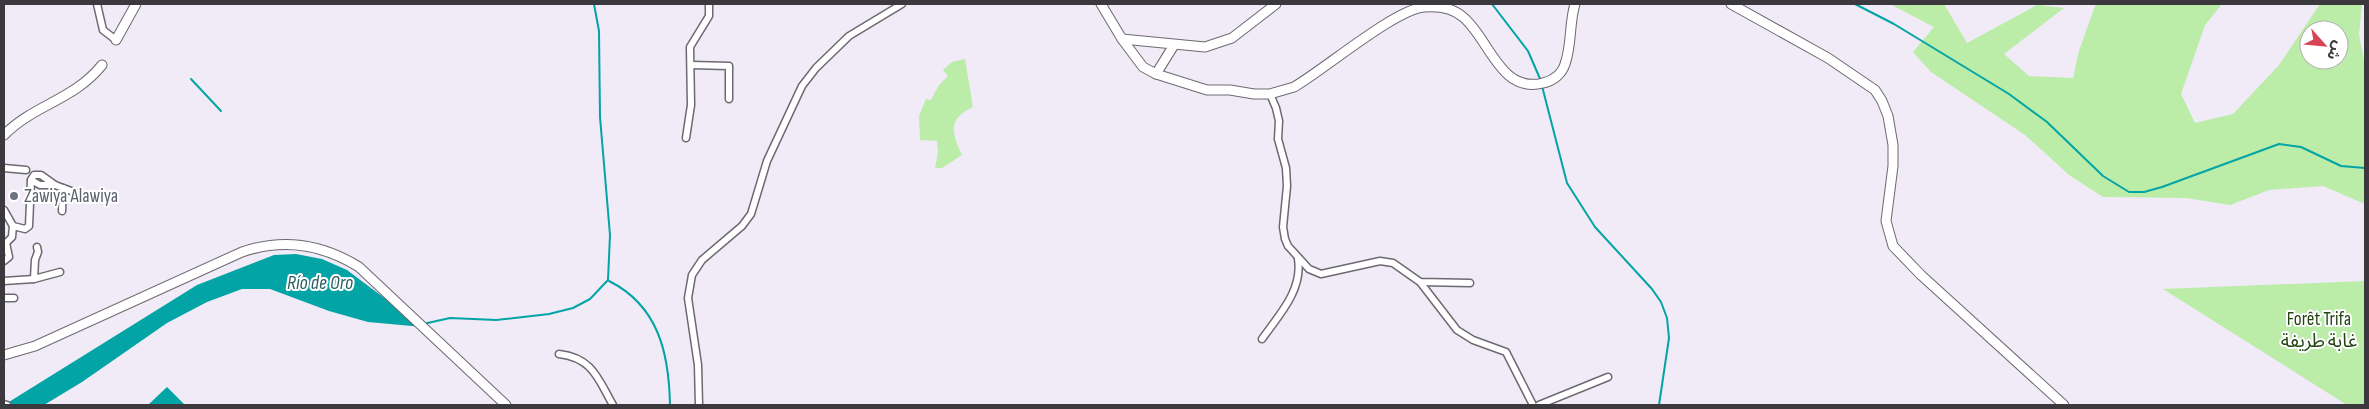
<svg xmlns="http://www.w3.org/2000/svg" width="2369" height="409" font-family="'Sofia Sans Condensed','Noto Sans Arabic',sans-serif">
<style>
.green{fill:#bbeca8;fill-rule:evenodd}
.water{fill:#02a4a6}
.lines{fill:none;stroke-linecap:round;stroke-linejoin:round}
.stream{stroke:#02a4a6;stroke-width:2}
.street-casing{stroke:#6d6972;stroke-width:9}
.secondary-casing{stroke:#6d6972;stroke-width:11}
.street{stroke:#fff;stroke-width:6}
.secondary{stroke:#fff;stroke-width:9}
.worship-dot{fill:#6b7280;stroke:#fff;stroke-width:2}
.labels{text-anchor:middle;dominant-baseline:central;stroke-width:4;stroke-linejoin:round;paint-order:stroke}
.worship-label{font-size:19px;fill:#5b616d;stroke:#fff;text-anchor:start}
.park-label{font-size:19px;fill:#254514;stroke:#fff}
.water-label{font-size:20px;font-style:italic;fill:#2b6061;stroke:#fff}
</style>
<rect width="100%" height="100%" fill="#f0ebf6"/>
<!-- green -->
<g class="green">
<path d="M 1890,4 L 1944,4 L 1967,43 L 2037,5 L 2064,8 L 2004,54 L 2029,76 L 2073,78 L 2079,51 L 2095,6 L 2098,4 L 2222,4 L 2205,25 L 2181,94 L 2195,123 L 2233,114 L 2279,65 L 2320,4 L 2362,4 L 2359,35 L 2365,65 L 2365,204 L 2323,186 L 2269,190 L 2230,205 L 2186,198 L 2103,197 L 2069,175 L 2025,135 L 1931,72 L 1913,52 L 1934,27 ZM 2309,30 L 2339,30 L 2339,60 L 2309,60 Z"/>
<path d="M 965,59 L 973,107 C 947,119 952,133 962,155 L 942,168 L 935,168 L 938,152 L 937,141 L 920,140 L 919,116 L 926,99 L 931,100 L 939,85 L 948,76 L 943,70 L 952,62 Z"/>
<polygon points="2365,281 2365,405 2347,405 2163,289"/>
</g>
<!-- water -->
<g class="water">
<polygon points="296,254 322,259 347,270 423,327 368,322 329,311 270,289 242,289 207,302 167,323 82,382 44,405 4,405 197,285 274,255"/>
<polygon points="167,387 185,405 148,405"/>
</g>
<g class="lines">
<!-- stream -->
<g class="stream">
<polyline points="1492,4 1528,51 1541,81"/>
<polyline points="1855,4 1894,24 2009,94 2047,122 2103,176 2129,192 2144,192 2162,187 2279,144 2301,147 2341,166 2365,168"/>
<polyline points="191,79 221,111"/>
<polyline points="1542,86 1567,183 1595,227 1652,289 1661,302 1667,318 1669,338 1659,405"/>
<path d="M 609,281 C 659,306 669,354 670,405"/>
<polyline points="423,324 450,318 496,320 549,314 573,308 590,299 608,280 610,235 600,117 599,31 594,4"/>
</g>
<defs>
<g id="street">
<polyline points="97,4 103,30 116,40"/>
<polyline points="691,65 729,66 729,99"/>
<polyline points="1270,94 1276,108 1279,121 1278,139 1286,168 1287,186 1283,227 1285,239 1288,246 1309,269 1321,274 1380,261 1393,263 1420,282 1470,283"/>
<polyline points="686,138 691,105 690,47 709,16 709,4"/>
<polyline points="4,168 26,170"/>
<polyline points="31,180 40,185 55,185"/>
<polyline points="4,210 13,226 12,237 6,243 9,257 4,261"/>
<polyline points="62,211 63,188"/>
<polyline points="13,226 25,229 29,226 31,180 34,175 41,175 55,185 82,195"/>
<polyline points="34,279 35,260 38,252 37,247"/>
<polyline points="4,281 34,279 60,272"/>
<polyline points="1420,282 1457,330 1473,340 1506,352 1533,405"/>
<polyline points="4,298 14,298"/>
<path d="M 1262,339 C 1279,315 1303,290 1298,259"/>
<path d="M 559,354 C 593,358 598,379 613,405"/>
<polyline points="4,404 7,405"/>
<polyline points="699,405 698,365 688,298 692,275 702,260 742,226 751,214 767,161 802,86 816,68 849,36 902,4"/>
<polyline points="1539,405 1608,377"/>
</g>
<g id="secondary">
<path d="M 1101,4 L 1122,39 L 1143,67 L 1156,74 L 1207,90 L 1230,90 L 1254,94 L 1270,94 L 1294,87 C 1325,69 1394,10 1424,7 C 1437,6 1453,8 1463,17 C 1489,38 1500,94 1543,83 C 1553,81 1562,74 1565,64 C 1572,45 1569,23 1575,4"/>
<polyline points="1731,4 1828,58 1875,90 1882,101 1888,116 1893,145 1893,166 1886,221 1893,246 1921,275 2064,405"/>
<polyline points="1122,39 1205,47 1232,38 1276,4"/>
<polyline points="116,40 136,4"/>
<polyline points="1156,74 1174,45"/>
<path d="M 4,135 C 35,104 74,100 102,65"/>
<path d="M 4,355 L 35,346 L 242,252 C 283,238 322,244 359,267 L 506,405"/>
</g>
</defs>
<!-- street casing -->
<use href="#street" class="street-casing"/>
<!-- secondary casing -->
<use href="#secondary" class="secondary-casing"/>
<!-- street -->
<use href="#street" class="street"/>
<!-- secondary -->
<use href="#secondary" class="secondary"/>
</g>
<!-- markers -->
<circle class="worship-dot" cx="14" cy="196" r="5"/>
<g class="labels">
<!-- worship labels -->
<g class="worship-label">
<text x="24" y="196">Zawiya Alawiya</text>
</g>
<!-- park labels -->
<g class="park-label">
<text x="2319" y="319">Forêt Trifa<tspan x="2319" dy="22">غابة طريفة</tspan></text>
</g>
<!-- water labels -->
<g class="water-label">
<text x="320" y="283">Río de Oro</text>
</g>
</g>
<!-- border -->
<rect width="2369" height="409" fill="none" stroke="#3b393d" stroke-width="10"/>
<!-- north arrow -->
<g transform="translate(2324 45) rotate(117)"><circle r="24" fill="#ffffff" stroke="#b1b0b1"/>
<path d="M0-4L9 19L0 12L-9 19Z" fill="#d54554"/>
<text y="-8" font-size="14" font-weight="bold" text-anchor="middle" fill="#3b393d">ش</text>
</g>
</svg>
